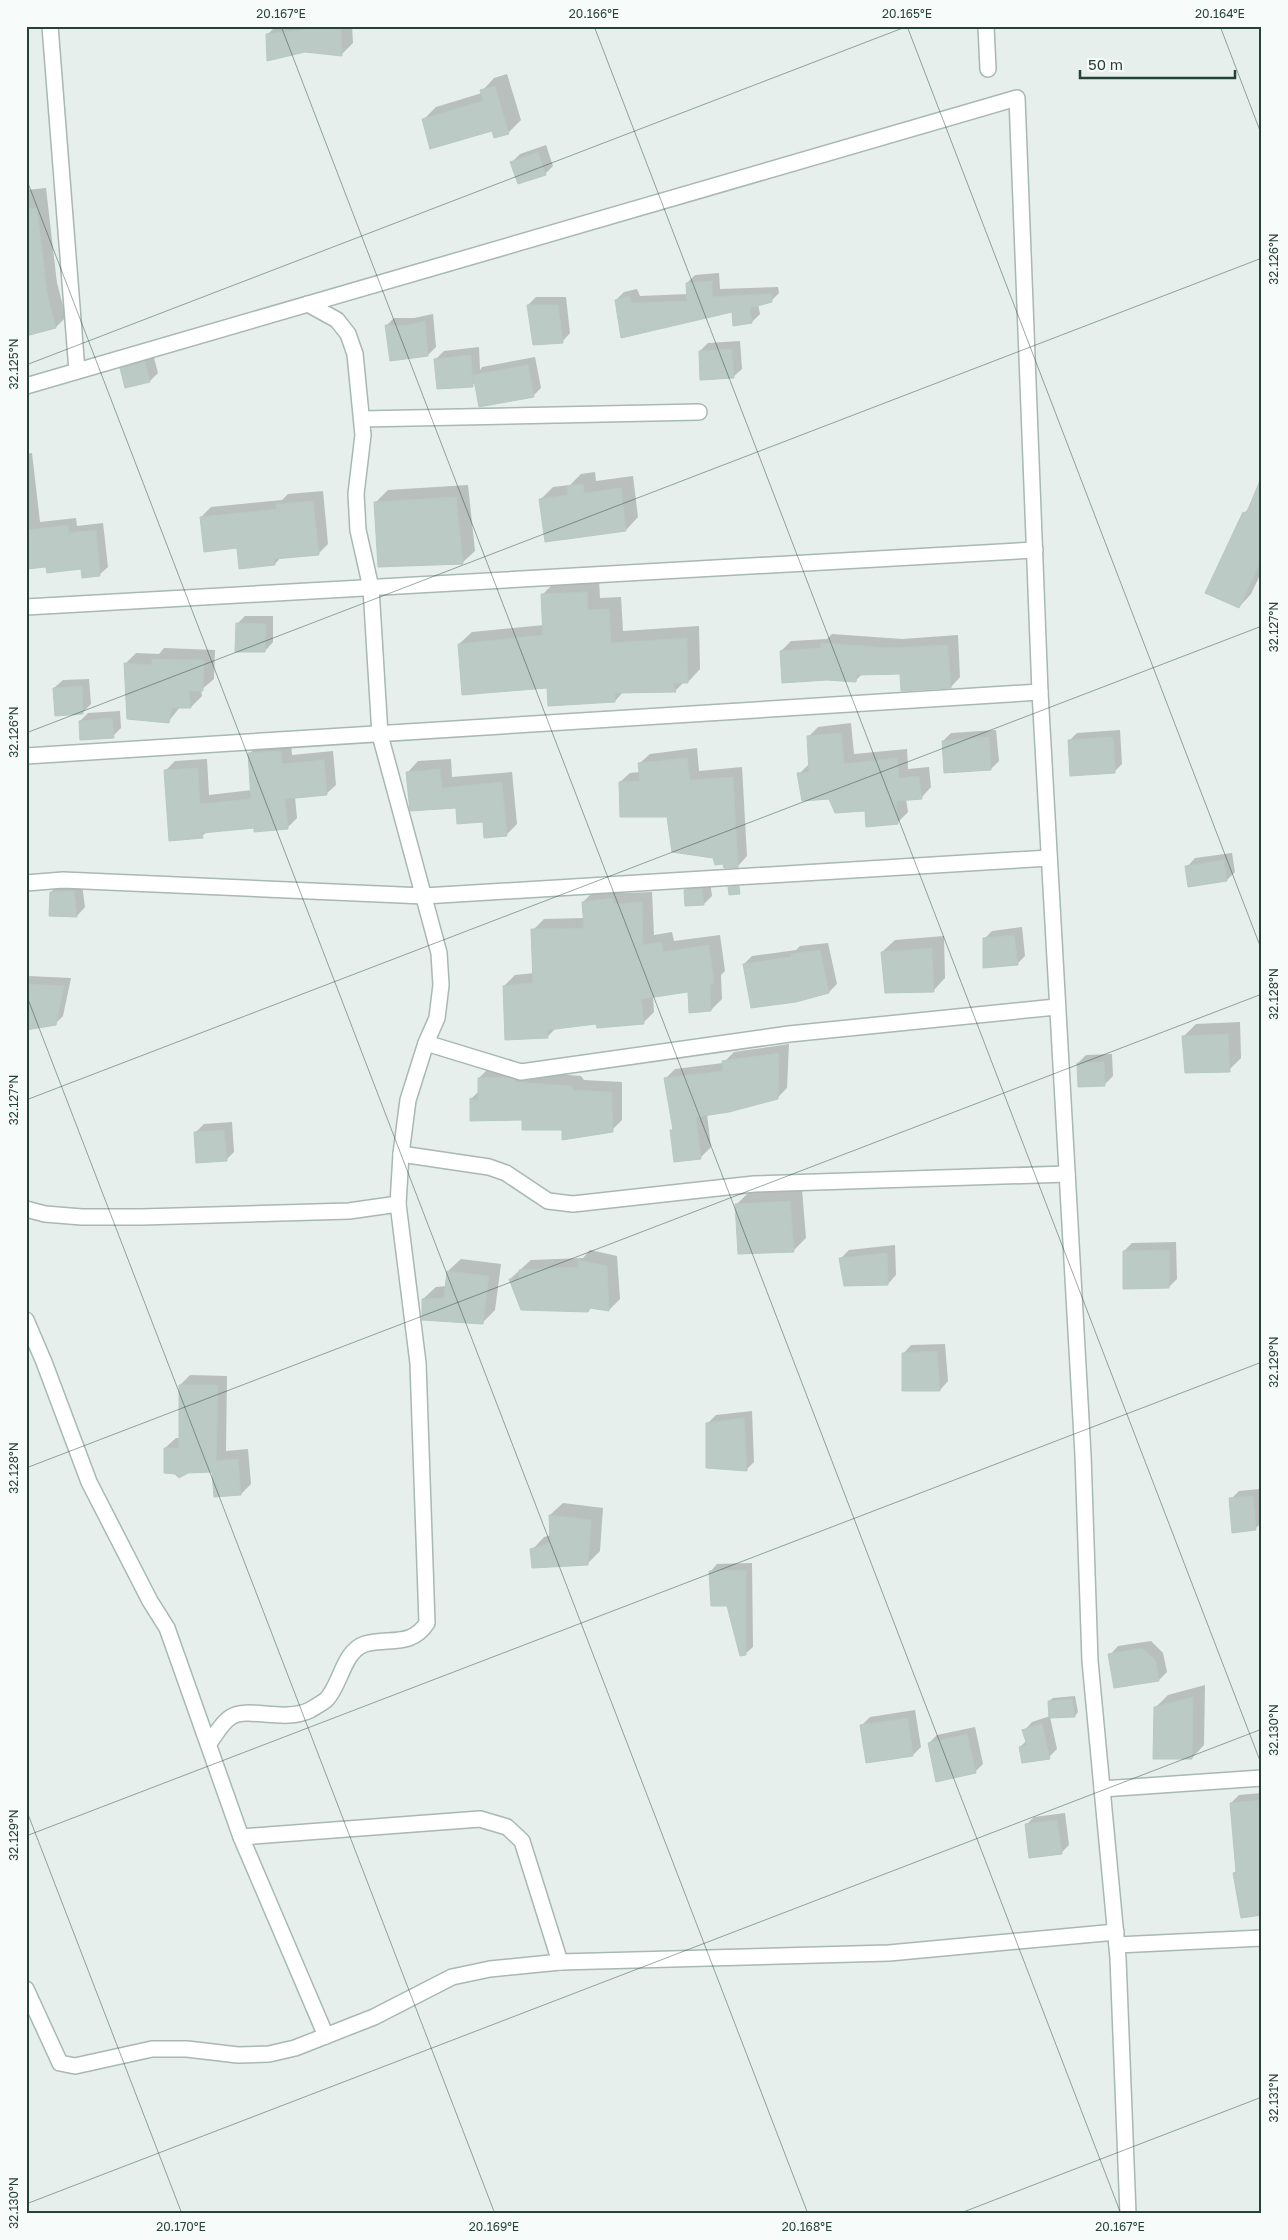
<svg xmlns="http://www.w3.org/2000/svg" width="1288" height="2240" font-family="'Golos Text',sans-serif">
<style>
.shadow{fill:#0003}
.building{fill:#bbcac4;stroke:#b8c9c2}
.lines{fill:none;stroke-linecap:round;stroke-linejoin:round}
.street-casing{stroke:#a8b8b2;stroke-width:18}
.street{stroke:#fff;stroke-width:15}
.ticks{fill:none;stroke:#24423a;stroke-width:1;stroke-opacity:0.45}
.neatline{fill:none;stroke:#24423a;stroke-width:2}
.ticks-label{font-size:12px;text-anchor:middle;fill:#24423a}
</style>
<rect width="100%" height="100%" fill="#e6efeb"/>
<!-- shadow -->
<g class="shadow">
<polygon points="276,26 352,26 353,43 342,54 268,34"/>
<polygon points="507,74 521,120 508,133 423,120 436,107 482,93 482,91 494,78"/>
<polygon points="546,145 553,166 545,174 512,162 520,154"/>
<polygon points="46,188 57,283 66,317 56,327 26,334 26,190"/>
<polygon points="719,273 720,289 778,287 779,293 771,301 758,304 760,314 752,322 734,325 733,310 622,337 616,300 624,292 637,289 640,296 688,294 687,283 695,275"/>
<polygon points="536,297 566,297 570,333 562,342 528,305"/>
<polygon points="433,314 436,347 428,355 386,326 394,318 414,318"/>
<polygon points="740,341 742,369 733,377 700,351 708,343"/>
<polygon points="479,347 480,370 482,367 535,357 541,388 533,396 476,382 472,385 436,359 444,351"/>
<polygon points="153,354 158,373 150,381 126,387 122,369 130,361"/>
<polygon points="32,453 40,522 76,518 77,526 103,523 108,567 99,575 82,568 47,566 26,568 26,454"/>
<polygon points="595,472 596,481 633,476 638,517 626,530 541,499 553,487 570,485 581,474"/>
<polygon points="1262,479 1262,571 1251,594 1239,607 1244,513 1250,507"/>
<polygon points="468,485 475,551 462,563 375,503 388,490"/>
<polygon points="323,491 328,544 318,554 281,557 275,564 238,547 201,517 211,507 282,500 288,494"/>
<polygon points="599,580 600,598 621,597 623,631 699,626 700,669 688,682 684,682 676,690 624,691 615,701 548,687 459,644 472,632 544,625 542,595 555,582"/>
<polygon points="245,616 273,616 273,642 265,651 237,624"/>
<polygon points="832,634 902,639 958,635 960,677 951,687 901,673 862,674 856,680 827,679 781,651 791,641 827,639"/>
<polygon points="164,648 215,650 214,679 201,690 202,696 191,707 180,707 169,721 125,664 136,653 159,654"/>
<polygon points="89,679 91,704 83,712 54,688 63,680"/>
<polygon points="120,711 121,728 113,736 80,721 88,713"/>
<polygon points="851,723 854,754 907,749 908,769 929,767 931,787 921,798 906,799 908,812 897,823 866,809 829,798 799,774 809,764 808,737 818,727"/>
<polygon points="996,730 999,761 991,769 943,741 951,733"/>
<polygon points="1120,730 1122,764 1114,772 1069,741 1077,733"/>
<polygon points="291,742 292,755 333,751 336,785 326,794 295,797 297,818 287,828 255,827 207,832 202,836 165,771 175,761 207,759 209,795 252,790 249,754 259,744"/>
<polygon points="697,748 699,771 742,767 747,856 738,866 714,857 668,816 620,782 630,773 640,772 640,763 650,754"/>
<polygon points="451,759 452,777 512,772 517,824 506,835 457,806 408,772 418,761"/>
<polygon points="1232,853 1235,872 1227,880 1187,867 1195,858"/>
<polygon points="710,881 712,896 704,904 685,890 693,882"/>
<polygon points="59,884 82,884 85,907 77,916 51,892"/>
<polygon points="624,888 624,893 652,892 654,935 672,932 674,941 720,935 725,971 721,975 722,999 711,1010 689,991 653,996 654,1012 643,1023 597,1023 557,1027 548,1036 504,986 515,975 534,973 533,930 544,919 585,918 583,902 594,891"/>
<polygon points="1022,927 1025,956 1017,964 984,939 992,931"/>
<polygon points="944,936 945,978 933,991 882,952 895,940"/>
<polygon points="828,943 837,984 829,992 744,964 752,956 796,950 800,946"/>
<polygon points="28,976 71,978 63,1016 55,1024 26,1029 26,978"/>
<polygon points="1240,1022 1241,1058 1229,1070 1184,1036 1196,1024"/>
<polygon points="789,1044 787,1088 777,1098 707,1114 711,1147 700,1158 671,1131 674,1128 665,1079 675,1069 723,1063 734,1052"/>
<polygon points="1112,1054 1113,1076 1105,1084 1078,1063 1086,1055"/>
<polygon points="489,1068 581,1076 584,1080 622,1082 622,1120 612,1130 564,1129 523,1119 471,1099 479,1091 479,1078"/>
<polygon points="232,1122 234,1152 226,1160 196,1132 204,1124"/>
<polygon points="802,1190 806,1238 794,1250 737,1204 749,1192"/>
<polygon points="1176,1242 1177,1279 1169,1287 1124,1251 1132,1243"/>
<polygon points="895,1245 896,1275 888,1284 841,1258 849,1250"/>
<polygon points="590,1250 617,1256 620,1299 609,1310 592,1307 588,1311 510,1279 531,1260 583,1258"/>
<polygon points="461,1259 501,1264 495,1310 483,1322 423,1299 436,1287 447,1286 448,1271"/>
<polygon points="945,1344 948,1381 940,1390 903,1389 903,1354 911,1345"/>
<polygon points="190,1375 227,1376 226,1451 248,1449 251,1484 241,1494 213,1470 165,1448 176,1438 180,1438 180,1385"/>
<polygon points="752,1411 754,1462 746,1470 707,1424 716,1415"/>
<polygon points="1260,1489 1262,1522 1255,1529 1231,1499 1239,1491"/>
<polygon points="563,1503 603,1508 600,1551 588,1563 532,1550 544,1537 551,1535 550,1515"/>
<polygon points="752,1563 753,1647 745,1654 728,1604 710,1572 717,1564"/>
<polygon points="1151,1641 1163,1653 1167,1672 1159,1680 1115,1687 1110,1655 1118,1646"/>
<polygon points="1205,1685 1204,1745 1192,1758 1155,1708 1168,1695"/>
<polygon points="1075,1696 1078,1712 1075,1716 1050,1717 1057,1749 1049,1757 1020,1747 1027,1740 1024,1731 1032,1722 1050,1716 1049,1701 1053,1698"/>
<polygon points="915,1710 921,1747 913,1755 862,1725 870,1717"/>
<polygon points="975,1727 983,1764 975,1772 929,1743 937,1735"/>
<polygon points="1262,1793 1262,1912 1235,1873 1237,1870 1231,1803 1239,1795"/>
<polygon points="1065,1813 1069,1845 1061,1853 1026,1825 1034,1817"/>
</g>
<!-- building -->
<g class="building">
<polygon points="303,26 341,26 342,56 305,52 267,61 266,34 303,30"/>
<polygon points="495,86 509,134 494,138 492,131 430,149 422,119 483,101 480,90"/>
<polygon points="538,152 546,175 518,184 510,162"/>
<polygon points="37,208 47,293 56,328 26,336 26,209"/>
<polygon points="712,281 712,297 771,294 772,302 750,308 752,323 733,326 732,312 621,338 615,300 629,296 632,303 687,301 686,283"/>
<polygon points="527,305 558,305 563,343 533,345"/>
<polygon points="425,321 428,356 390,361 385,325 405,326"/>
<polygon points="732,349 734,378 700,380 699,351"/>
<polygon points="471,355 473,387 437,389 434,359"/>
<polygon points="145,361 150,382 125,388 120,368"/>
<polygon points="528,365 534,397 479,407 473,375"/>
<polygon points="1262,476 1262,559 1239,608 1205,593 1243,512 1246,514"/>
<polygon points="583,484 584,493 621,488 626,531 545,542 539,499 568,495 567,486"/>
<polygon points="456,497 463,564 378,567 374,502"/>
<polygon points="313,501 319,555 274,559 275,565 239,569 237,548 204,552 200,517 277,509 276,504"/>
<polygon points="68,525 69,533 96,530 100,576 82,578 81,569 47,573 46,567 26,569 26,530"/>
<polygon points="587,592 588,610 609,609 611,643 687,638 688,683 673,683 676,692 615,693 615,702 548,706 547,688 462,695 458,644 543,635 541,594"/>
<polygon points="236,623 266,624 265,652 235,652"/>
<polygon points="821,643 891,648 948,645 951,688 901,691 900,674 857,675 856,682 827,680 782,683 780,651 821,648"/>
<polygon points="152,659 204,660 203,691 189,691 191,708 172,708 169,723 127,719 124,663 152,665"/>
<polygon points="82,686 83,714 55,716 53,688"/>
<polygon points="112,718 114,738 80,740 79,721"/>
<polygon points="841,733 844,764 897,758 899,778 919,776 922,799 896,801 898,824 866,827 865,811 835,813 829,799 802,801 797,773 809,772 807,736"/>
<polygon points="989,737 991,770 944,773 942,741"/>
<polygon points="1113,737 1115,773 1070,776 1068,740"/>
<polygon points="281,751 282,764 324,760 327,795 285,799 288,829 254,832 254,828 202,833 203,838 169,841 164,770 198,768 200,804 251,799 248,753"/>
<polygon points="687,758 690,780 733,777 738,868 724,868 723,864 715,865 713,858 672,852 667,817 620,817 619,782 640,781 638,763"/>
<polygon points="440,769 442,788 502,782 507,836 484,838 483,822 457,824 456,808 410,811 406,772"/>
<polygon points="1224,860 1227,881 1188,887 1185,866"/>
<polygon points="739,886 740,894 729,895 728,887"/>
<polygon points="702,888 704,905 685,906 684,890"/>
<polygon points="74,891 77,917 49,916 50,892"/>
<polygon points="613,898 614,904 642,902 643,945 662,942 663,952 709,945 714,983 710,984 711,1011 689,1013 688,992 641,999 644,1024 597,1028 596,1024 547,1030 548,1038 505,1040 503,986 533,983 531,929 584,928 582,902"/>
<polygon points="1014,935 1018,965 983,968 983,938"/>
<polygon points="932,948 934,992 885,993 881,952"/>
<polygon points="820,950 829,993 796,1002 751,1008 743,964 791,957 791,954"/>
<polygon points="26,984 64,986 56,1025 26,1030"/>
<polygon points="1228,1034 1230,1072 1185,1073 1182,1036"/>
<polygon points="779,1053 778,1099 729,1112 696,1117 701,1159 674,1162 670,1130 673,1130 664,1078 723,1071 722,1061"/>
<polygon points="1104,1062 1105,1086 1078,1087 1077,1063"/>
<polygon points="507,1077 515,1080 515,1082 571,1086 574,1090 612,1092 613,1132 562,1140 562,1130 522,1130 522,1120 470,1121 470,1098 478,1101 478,1078"/>
<polygon points="224,1130 227,1161 196,1163 194,1132"/>
<polygon points="790,1201 794,1252 738,1254 735,1204"/>
<polygon points="1169,1250 1169,1288 1123,1289 1123,1251"/>
<polygon points="887,1253 888,1285 844,1286 839,1258"/>
<polygon points="578,1260 607,1266 609,1311 590,1308 588,1312 521,1310 509,1279 519,1280 519,1270 578,1267"/>
<polygon points="447,1271 489,1276 483,1324 422,1320 422,1299 444,1298"/>
<polygon points="937,1351 940,1391 902,1391 902,1353"/>
<polygon points="179,1385 218,1385 216,1461 238,1459 241,1495 214,1497 212,1472 188,1473 179,1478 175,1474 164,1473 164,1448 179,1448"/>
<polygon points="744,1418 747,1471 706,1468 706,1423"/>
<polygon points="1253,1496 1256,1530 1232,1533 1229,1498"/>
<polygon points="549,1515 591,1520 588,1565 532,1568 530,1549 550,1543"/>
<polygon points="746,1570 746,1655 740,1656 727,1606 711,1606 709,1571"/>
<polygon points="1142,1648 1156,1661 1159,1681 1114,1688 1108,1654"/>
<polygon points="1193,1697 1192,1759 1153,1759 1154,1707"/>
<polygon points="1072,1699 1075,1717 1049,1718 1048,1701"/>
<polygon points="908,1718 913,1756 866,1763 860,1725"/>
<polygon points="1042,1723 1050,1759 1022,1763 1019,1747 1027,1745 1022,1730"/>
<polygon points="967,1734 976,1773 936,1782 928,1743"/>
<polygon points="1260,1800 1262,1820 1262,1915 1241,1918 1233,1873 1236,1872 1230,1803"/>
<polygon points="1057,1820 1062,1854 1029,1858 1025,1824"/>
</g>
<g class="lines">
<defs>
<g id="street">
<polyline points="50,26 77,371"/>
<polyline points="986,26 988,69"/>
<polyline points="26,386 1017,98 1040,692 1083,1455 1090,1661 1118,1958 1128,2214"/>
<polyline points="362,419 699,412"/>
<polyline points="26,607 1035,550"/>
<polyline points="26,756 1040,692"/>
<polyline points="26,883 63,880 424,896 1049,858"/>
<polyline points="426,1043 521,1072 789,1034 1056,1007"/>
<polyline points="401,1154 489,1167 506,1173 548,1201 573,1204 754,1184 1067,1174"/>
<polyline points="26,1209 45,1214 82,1217 142,1217 349,1211 398,1204 401,1154 408,1100 426,1043 437,1018 441,985 439,953 380,735 371,588 358,530 356,494 363,435 355,354 348,334 337,320 308,304"/>
<polyline points="26,1320 44,1362 89,1482 150,1601 167,1628 241,1837 326,2036"/>
<path d="M 209,1743 C 215,1736 222,1722 231,1717 C 248,1706 284,1723 310,1710 C 315,1707 322,1703 326,1700 C 341,1685 343,1651 365,1644 C 388,1637 411,1648 427,1623 L 418,1363 L 398,1204"/>
<polyline points="1102,1789 1262,1778"/>
<polyline points="241,1837 480,1819 507,1827 522,1841 560,1962"/>
<polyline points="1117,1945 1262,1938"/>
<polyline points="26,1989 60,2063 75,2066 152,2049 187,2049 238,2055 269,2054 295,2048 374,2017 452,1977 490,1969 560,1962 889,1953 1116,1932"/>
</g>
</defs>
<!-- street casing -->
<use href="#street" class="street-casing"/>
<!-- street -->
<use href="#street" class="street"/>
</g>
<!-- ticks -->
<path class="ticks" d="M 281,26 L 1121,2214M 594,26 L 1262,1766M 907,26 L 1262,951M 1220,26 L 1262,136M 26,178 L 808,2214M 26,365 L 908,26M 26,733 L 1262,258M 26,994 L 495,2214M 26,1100 L 1262,626M 26,1468 L 1262,994M 26,1809 L 182,2214M 26,1836 L 1262,1362M 26,2204 L 1262,1729M 958,2214 L 1262,2097"/>
<!-- border -->
<rect width="1288" height="2240" fill="none" stroke="#f7fbf9" stroke-width="55"/>
<!-- scale -->
<path d="M1080 70v8h155v-8" fill="none" stroke="#24423a" stroke-width="2.5"/>
<text x="1088" y="70" font-size="15" fill="#24423a" stroke="#f7fbf9" stroke-width="4" paint-order="stroke">50 m</text>
<rect x="28" y="28" width="1232" height="2184" class="neatline"/>
<g class="ticks-label">
<text x="281" y="18">20.167°E</text>
<text x="594" y="18">20.166°E</text>
<text x="907" y="18">20.165°E</text>
<text x="1220" y="18">20.164°E</text>
<text transform="translate(1274 259) rotate(-90)" y="4">32.126°N</text>
<text transform="translate(14 364) rotate(-90)" y="4">32.125°N</text>
<text transform="translate(1274 627) rotate(-90)" y="4">32.127°N</text>
<text transform="translate(14 732) rotate(-90)" y="4">32.126°N</text>
<text transform="translate(1274 994) rotate(-90)" y="4">32.128°N</text>
<text transform="translate(14 1100) rotate(-90)" y="4">32.127°N</text>
<text transform="translate(1274 1362) rotate(-90)" y="4">32.129°N</text>
<text transform="translate(14 1468) rotate(-90)" y="4">32.128°N</text>
<text transform="translate(1274 1730) rotate(-90)" y="4">32.130°N</text>
<text transform="translate(14 1835) rotate(-90)" y="4">32.129°N</text>
<text transform="translate(1274 2098) rotate(-90)" y="4">32.131°N</text>
<text transform="translate(14 2203) rotate(-90)" y="4">32.130°N</text>
<text x="181" y="2231">20.170°E</text>
<text x="494" y="2231">20.169°E</text>
<text x="807" y="2231">20.168°E</text>
<text x="1120" y="2231">20.167°E</text>
</g>
</svg>
